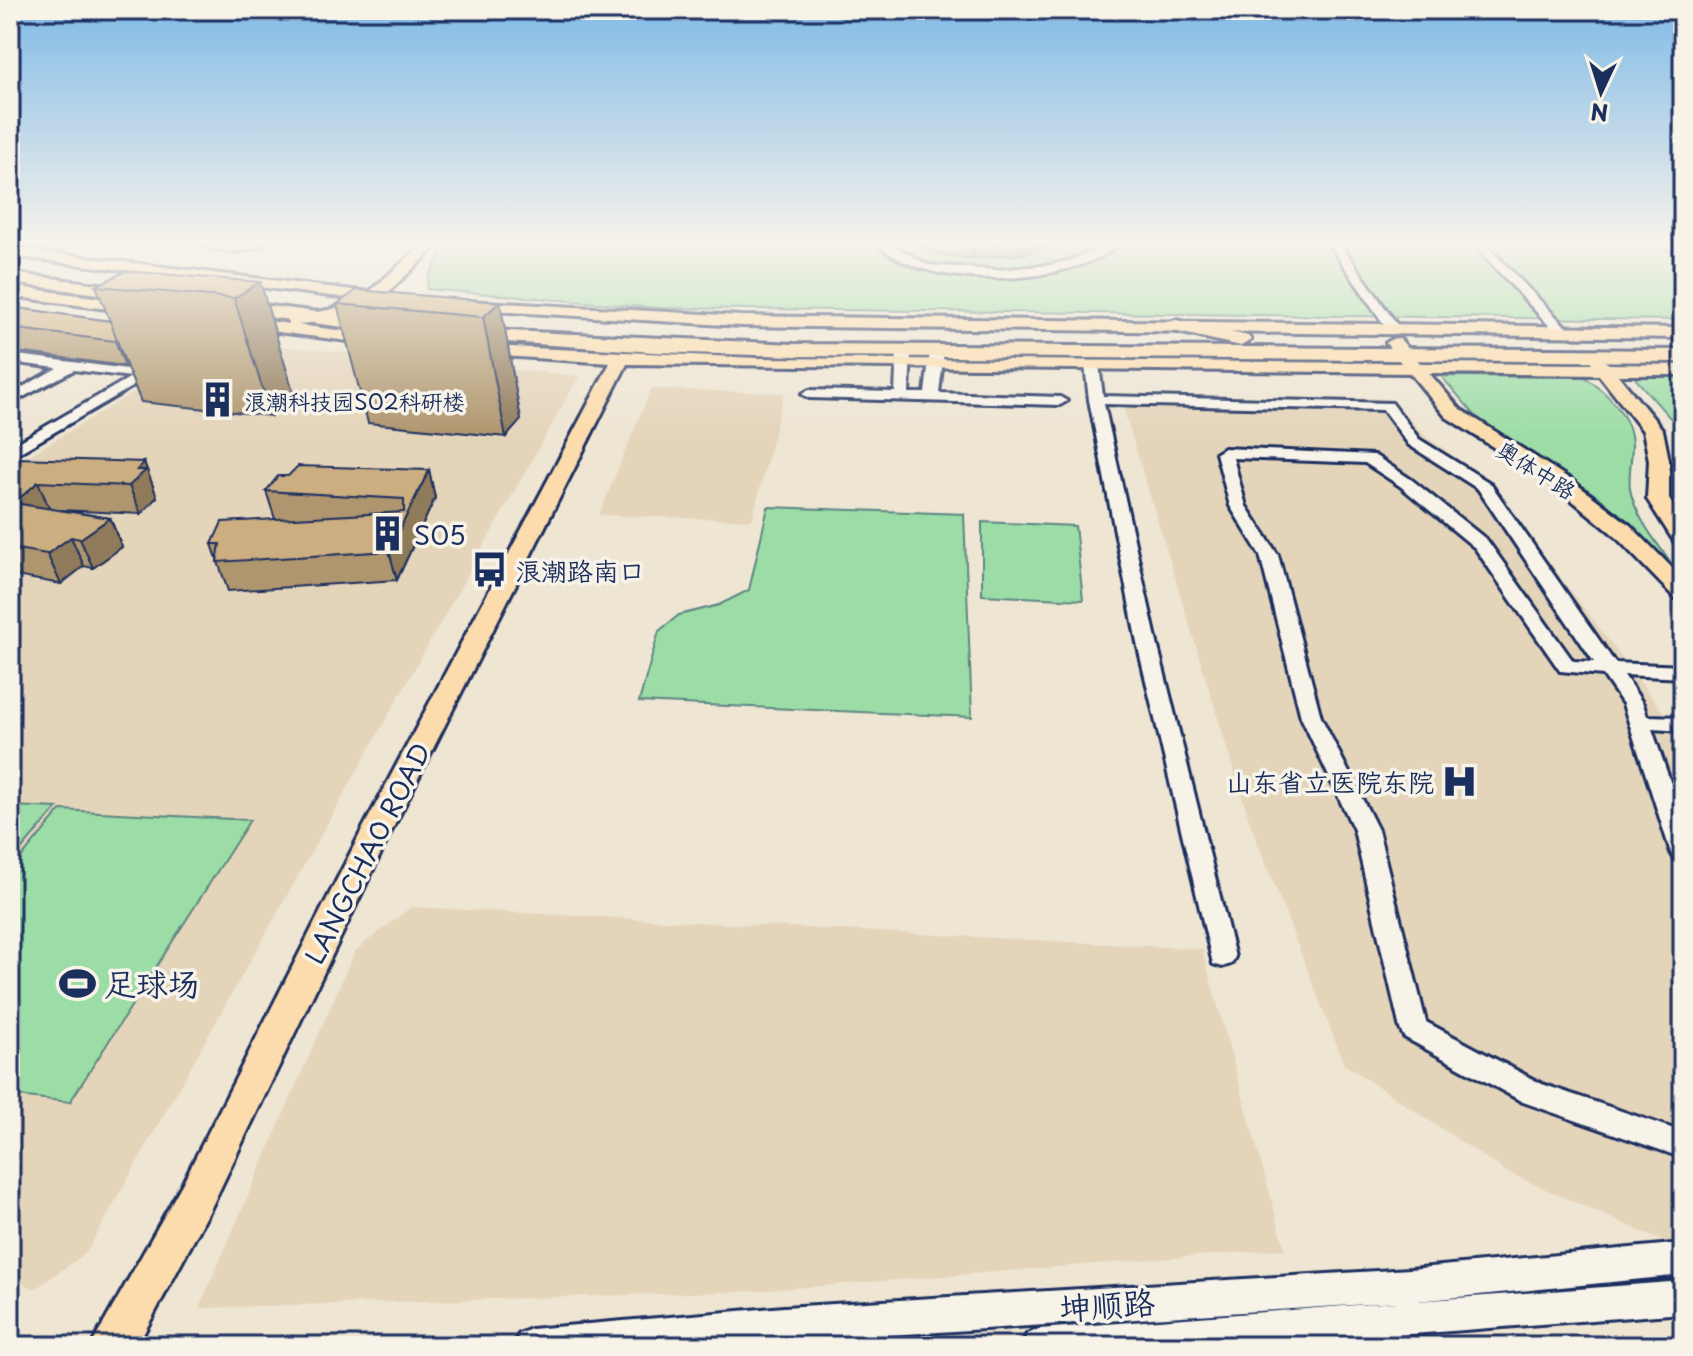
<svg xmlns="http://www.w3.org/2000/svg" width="1693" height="1356" font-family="'Playpen Sans','LXGW WenKai TC',sans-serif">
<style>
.built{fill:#e4d4ba}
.green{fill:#9cdda7;stroke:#5c8682;stroke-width:2}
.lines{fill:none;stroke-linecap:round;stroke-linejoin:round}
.minor-casing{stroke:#1b2f5e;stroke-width:6}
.major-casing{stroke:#1b2f5e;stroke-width:6}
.highway-casing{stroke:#1b2f5e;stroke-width:6}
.minor{fill:#f7f3e8;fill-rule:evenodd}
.major{fill:#fcdcac;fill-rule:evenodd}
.highway{fill:#fcdcac;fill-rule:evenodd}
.wall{fill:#af966e;stroke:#1b2f5e;stroke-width:2}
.shaded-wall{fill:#8f7a5a;stroke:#1b2f5e;stroke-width:2}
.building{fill:#ccae80;stroke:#1b2f5e;stroke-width:2}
.labels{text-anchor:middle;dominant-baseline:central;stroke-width:7;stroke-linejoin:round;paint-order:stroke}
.far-poi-label{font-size:22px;fill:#1b2f5e;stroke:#f7f3e8;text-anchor:start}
.far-street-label{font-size:22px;fill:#1b2f5e;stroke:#f7f3e8}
.poi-label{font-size:26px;fill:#1b2f5e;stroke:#f7f3e8;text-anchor:start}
.street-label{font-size:26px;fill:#1b2f5e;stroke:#f7f3e8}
.near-poi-label{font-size:32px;fill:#1b2f5e;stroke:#f7f3e8;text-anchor:start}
.near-street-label{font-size:32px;fill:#1b2f5e;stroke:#f7f3e8}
</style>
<rect width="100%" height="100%" fill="#eee5d3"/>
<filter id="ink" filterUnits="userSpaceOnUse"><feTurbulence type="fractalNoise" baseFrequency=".0125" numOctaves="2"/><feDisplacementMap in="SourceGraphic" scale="16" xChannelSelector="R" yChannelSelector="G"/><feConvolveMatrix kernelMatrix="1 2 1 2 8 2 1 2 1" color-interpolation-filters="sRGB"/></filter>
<g filter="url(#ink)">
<!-- built -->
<g class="built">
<polygon points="240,342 579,376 86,1253 35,1289 10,1278 10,467 194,356"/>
<polygon points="651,389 784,393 752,520 599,515"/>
<polygon points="1119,394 1391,399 1426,437 1484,477 1683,738 1683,1250 1507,1172 1344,1064 1250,823"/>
<polygon points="411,907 1202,949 1285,1249 755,1291 199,1308 355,951"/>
</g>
<!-- green -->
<g class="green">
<polygon points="446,245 1683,245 1683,320 657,308 427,289 429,276"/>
<path d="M 1441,376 L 1585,377 C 1607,393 1632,416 1632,445 C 1632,459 1628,475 1630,489 C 1635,516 1656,542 1672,564 L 1600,498 L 1481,422 Z"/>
<polygon points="1634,377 1683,377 1683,437 1679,428"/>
<polygon points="768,507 964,514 972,717 639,702 659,631 679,615 719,605 749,590"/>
<polygon points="982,522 1075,526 1083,600 982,595"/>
<polygon points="10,806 57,808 10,863"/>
<polygon points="61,810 250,820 70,1102 10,1095 10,871"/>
</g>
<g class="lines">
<defs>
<g id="minor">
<polygon points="198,245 266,245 235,252"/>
<path d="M 879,245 L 892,245 L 928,265 L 997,270 L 1050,265 L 1071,260 L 1105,245 L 1119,245 C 1069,286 927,292 879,245 Z"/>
<polygon points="1330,245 1341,245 1400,329 1399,332 1389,332"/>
<polygon points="1474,245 1486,245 1567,328 1567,334 1557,334"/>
<polygon points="1661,245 1683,247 1683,254 1662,247"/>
<polygon points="904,347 911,351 909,393 925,393 930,351 937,347 944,351 939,393 1060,397 1067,401 1060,405 809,398 802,394 809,390 895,392 897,351"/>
<polygon points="10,354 143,371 154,366 161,370 10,458 10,447 131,377 74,370 10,404 10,394 57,368 10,362"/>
<polygon points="1092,361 1099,365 1103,396 1392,403 1419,439 1490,483 1615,663 1683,666 1683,678 1624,675 1643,704 1647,716 1683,717 1683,731 1652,729 1683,819 1683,862 1675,859 1671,853 1623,704 1603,675 1560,671 1475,548 1400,486 1365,463 1233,458 1246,506 1278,555 1321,717 1378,830 1426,1022 1542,1084 1683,1132 1683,1158 1523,1102 1404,1037 1400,1029 1354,830 1301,717 1260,555 1230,506 1216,453 1224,448 1374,455 1412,480 1487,540 1573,661 1594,662 1478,489 1409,445 1383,410 1104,404 1157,643 1235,957 1231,964 1222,967 1213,964 1137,643 1089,400 1085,365"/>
<polygon points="1683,1243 1683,1275 1417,1301 1683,1281 1683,1313 1259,1346 1022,1346 1027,1334 1039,1329 1397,1302 724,1346 514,1346 519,1334 531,1329 784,1307 1410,1269"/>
</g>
<g id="major">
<polygon points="422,245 438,245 386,294 391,298 389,301 375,302 344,316 298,325 385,336 387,340 385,344 379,345 239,327 231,322 239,317 289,324 287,320 289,317 333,309 355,299 10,256 10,248 369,292"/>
<polygon points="10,286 137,303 145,308 137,313 10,296"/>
<polygon points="466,301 741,316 1683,328 1683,338 741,326 460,309 458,306"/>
<polygon points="1394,338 1400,339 1420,363 1591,364 1592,358 1598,357 1609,364 1683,365 1683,375 1618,375 1663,430 1669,460 1669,499 1683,521 1683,545 1675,543 1647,499 1649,460 1643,431 1599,375 1429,373 1460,409 1570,479 1630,525 1683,579 1683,600 1675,598 1614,535 1556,487 1446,417 1410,373 627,364 392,830 210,1210 137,1346 91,1346 182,1184 362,830 610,363 474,354 465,349 468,345 758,358 1401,363 1386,343"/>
</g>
<g id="highway">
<polygon points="10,273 139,289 148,294 139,299 10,283"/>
<polygon points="230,301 381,320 391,326 381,332 223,311 221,307"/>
<polygon points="1176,320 1248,336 1251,340 1241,346 1169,330 1166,326 1169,322"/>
<polygon points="468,329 794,344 1683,350 1683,362 794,356 655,352 461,339 458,335"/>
</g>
</defs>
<!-- minor casing -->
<use href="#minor" class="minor-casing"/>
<!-- major casing -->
<use href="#major" class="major-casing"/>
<!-- highway casing -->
<use href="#highway" class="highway-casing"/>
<!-- minor -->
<use href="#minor" class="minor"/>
<!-- major -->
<use href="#major" class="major"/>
<!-- highway -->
<use href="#highway" class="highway"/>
</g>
<!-- wall -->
<g class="wall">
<polygon points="920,245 1054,245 1023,254 972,258 942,255 923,248"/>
<polygon points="260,282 295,398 271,416 141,402 126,365 125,366 10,351 10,307 110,321 96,286"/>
<polygon points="500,302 521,420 506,437 368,423 337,304"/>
<polygon points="144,462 157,497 141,514 61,510 110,518 122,547 93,568 84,566 61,584 10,575 10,464"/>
<polygon points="429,470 435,498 397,580 228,591 212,544 275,519 266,491 288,476"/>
</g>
<!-- shaded-wall -->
<g class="shaded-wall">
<polygon points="973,245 1054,245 1023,254 972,258"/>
<polygon points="260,282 295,398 271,416 234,298"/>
<polygon points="500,302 521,420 506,437 483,317"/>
<polygon points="117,340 126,365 125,366 115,341"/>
<polygon points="144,462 157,497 141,514 129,486 137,470"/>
<polygon points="429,470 435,498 397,580 389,551"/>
<polygon points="38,482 50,510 14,503"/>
<polygon points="110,518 122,547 93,568 80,539"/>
<polygon points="71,537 84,566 61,584 47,554"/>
</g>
<!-- building -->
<g class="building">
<polygon points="126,271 260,282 234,298 96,286"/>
<polygon points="357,290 500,302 483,317 337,304"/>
<polygon points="10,307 110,321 117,340 115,341 10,328"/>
<polygon points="18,458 144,462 137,470 146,470 129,486 38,482 14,503 110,518 80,539 71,537 47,554 10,548 10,464"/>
<polygon points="298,466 429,470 389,551 217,562 220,544 212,544 222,522 404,512 404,499 266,491 278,476 288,476"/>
</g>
</g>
<!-- sky -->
<linearGradient id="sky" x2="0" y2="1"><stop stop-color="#80bae7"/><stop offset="0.56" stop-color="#f7f3eb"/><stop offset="1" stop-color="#f7f3eb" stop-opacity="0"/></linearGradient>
<rect width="1693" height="435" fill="url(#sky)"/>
<!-- icons -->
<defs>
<symbol id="building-bare" viewBox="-9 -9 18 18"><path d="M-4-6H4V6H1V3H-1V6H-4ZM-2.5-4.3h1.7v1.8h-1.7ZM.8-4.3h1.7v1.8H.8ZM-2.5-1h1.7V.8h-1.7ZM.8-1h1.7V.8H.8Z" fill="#1b2f5e" stroke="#f7f3e8" stroke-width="2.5" paint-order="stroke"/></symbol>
<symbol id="bus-bare" viewBox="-9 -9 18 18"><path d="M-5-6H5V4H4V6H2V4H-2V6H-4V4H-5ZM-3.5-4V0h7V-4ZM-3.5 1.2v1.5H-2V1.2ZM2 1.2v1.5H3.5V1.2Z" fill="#1b2f5e" stroke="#f7f3e8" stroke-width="2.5" paint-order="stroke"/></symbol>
<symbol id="hospital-bare" viewBox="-9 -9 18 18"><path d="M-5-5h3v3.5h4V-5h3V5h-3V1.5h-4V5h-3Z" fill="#1b2f5e" stroke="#f7f3e8" stroke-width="2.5" paint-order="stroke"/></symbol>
<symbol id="stadium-bare" viewBox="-9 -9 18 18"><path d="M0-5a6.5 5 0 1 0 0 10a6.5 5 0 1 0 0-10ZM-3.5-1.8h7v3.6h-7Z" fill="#1b2f5e" stroke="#f7f3e8" stroke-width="2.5" paint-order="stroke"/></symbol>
</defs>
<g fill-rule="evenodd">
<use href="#building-bare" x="192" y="374" width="51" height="51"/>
<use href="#building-bare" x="362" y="508" width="51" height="51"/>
<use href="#bus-bare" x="464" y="544" width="51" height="51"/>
<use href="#hospital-bare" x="1434" y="756" width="51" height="51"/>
<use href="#stadium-bare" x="52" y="958" width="51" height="51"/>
</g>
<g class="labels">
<!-- far-poi labels -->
<g class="far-poi-label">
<text x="244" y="400">浪潮科技园S02科研楼</text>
</g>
<!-- far-street labels -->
<g class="far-street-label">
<text transform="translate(1537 469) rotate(32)">奥体中路</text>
</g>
<!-- poi labels -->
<g class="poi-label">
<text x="414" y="534">S05</text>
<text x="515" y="570">浪潮路南口</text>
<text x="1434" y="781" text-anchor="end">山东省立医院东院</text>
</g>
<!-- street labels -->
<g class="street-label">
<text transform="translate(367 853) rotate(-63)">LANGCHAO ROAD</text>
</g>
<!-- near-poi labels -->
<g class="near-poi-label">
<text x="104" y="983">足球场</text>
</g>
<!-- near-street labels -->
<g class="near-street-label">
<text transform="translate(1107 1304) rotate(-4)">坤顺路</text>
</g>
</g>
<!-- margin -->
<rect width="1693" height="1356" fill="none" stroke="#f7f3e8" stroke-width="40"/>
<rect x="20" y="20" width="1653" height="1316" fill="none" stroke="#1b2f5e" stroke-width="3" filter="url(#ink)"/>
<!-- north arrow -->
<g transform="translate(1601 92) rotate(184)" stroke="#f7f3e8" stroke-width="6" paint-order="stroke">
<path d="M0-6L14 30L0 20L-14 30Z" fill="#1b2f5e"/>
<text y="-12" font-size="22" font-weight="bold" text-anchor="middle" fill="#1b2f5e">N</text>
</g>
</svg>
